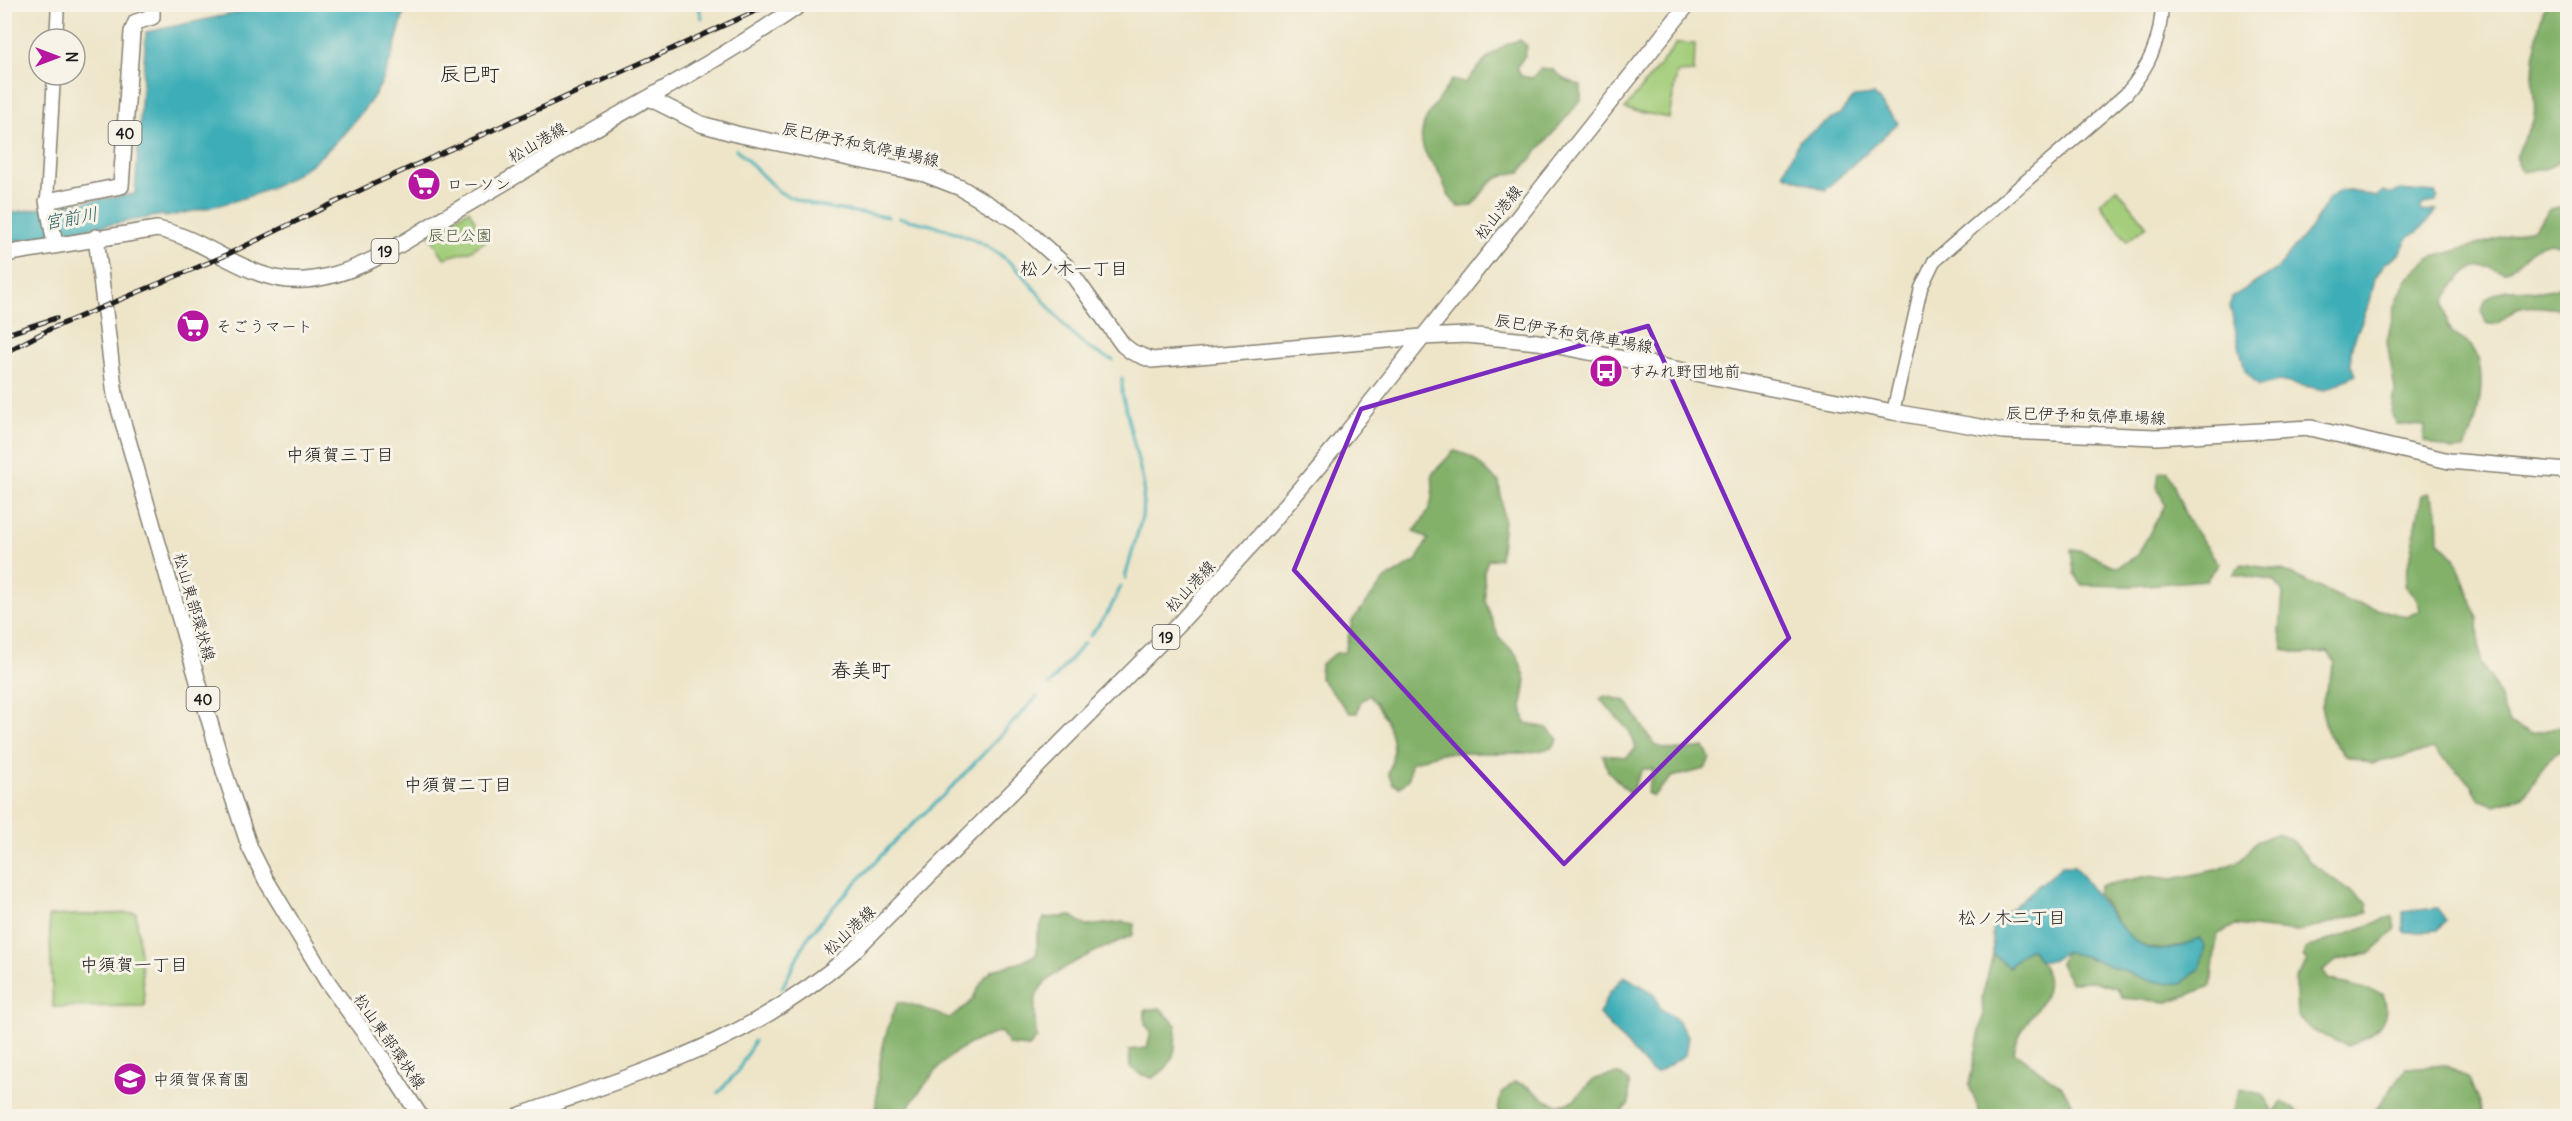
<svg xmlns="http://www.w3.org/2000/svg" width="2572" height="1121" font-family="Delius,'Klee One',sans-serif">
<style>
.green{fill:#a4ce7b;stroke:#60754c;stroke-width:1.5}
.forest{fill:#83b16b;stroke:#506644;stroke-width:1.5}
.water{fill:#3eaeb7;stroke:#2d656a;stroke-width:1.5}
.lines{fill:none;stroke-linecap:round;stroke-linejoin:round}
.stream{stroke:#3eaeb7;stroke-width:3}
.minor-casing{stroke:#858072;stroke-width:15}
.major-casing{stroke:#858072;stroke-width:18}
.minor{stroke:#fff;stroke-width:12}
.major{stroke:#fff;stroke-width:15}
.rail-casing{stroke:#1c1c1c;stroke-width:5}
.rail{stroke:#f7f3e8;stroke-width:3;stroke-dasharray:9;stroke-linecap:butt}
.marked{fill:none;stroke:#7b2cbf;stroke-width:4.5;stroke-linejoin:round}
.labels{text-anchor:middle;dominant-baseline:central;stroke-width:6;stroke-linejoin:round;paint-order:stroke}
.shield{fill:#f7f3e8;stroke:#5e5c59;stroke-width:1.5}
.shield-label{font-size:15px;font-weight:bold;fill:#1c1c1c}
.street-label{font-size:16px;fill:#1c1c1c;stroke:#f7f3e8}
.poi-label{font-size:16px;fill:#1c1c1c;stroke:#f7f3e8;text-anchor:start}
.park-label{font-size:16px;fill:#4c5a3d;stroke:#f7f3e8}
.water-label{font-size:18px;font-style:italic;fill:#2b5e62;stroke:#f7f3e8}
.neighbourhood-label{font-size:18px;fill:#1c1c1c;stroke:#f7f3e8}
.quarter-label{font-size:20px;fill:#1c1c1c;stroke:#f7f3e8}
</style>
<rect width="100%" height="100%" fill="#f7f3e8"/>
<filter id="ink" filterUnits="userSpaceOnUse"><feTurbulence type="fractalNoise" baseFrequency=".0167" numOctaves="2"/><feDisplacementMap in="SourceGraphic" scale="12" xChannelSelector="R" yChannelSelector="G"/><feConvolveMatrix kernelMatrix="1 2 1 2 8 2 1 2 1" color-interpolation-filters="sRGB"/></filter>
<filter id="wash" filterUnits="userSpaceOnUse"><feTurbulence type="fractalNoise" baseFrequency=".008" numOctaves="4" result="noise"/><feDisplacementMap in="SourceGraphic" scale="24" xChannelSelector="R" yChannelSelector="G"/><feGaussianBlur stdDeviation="1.35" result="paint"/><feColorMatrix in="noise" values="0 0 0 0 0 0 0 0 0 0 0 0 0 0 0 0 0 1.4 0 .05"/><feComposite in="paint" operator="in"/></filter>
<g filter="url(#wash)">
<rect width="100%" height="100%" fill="#eee5c9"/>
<!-- green -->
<g class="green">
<polygon points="1677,43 1695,44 1694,72 1677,73 1669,118 1625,109"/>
<polygon points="2117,188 2147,226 2127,241 2100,203"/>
<polygon points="469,210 486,241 470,251 444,258 428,233"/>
<polygon points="136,913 145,1006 53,1007 49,916"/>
</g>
<!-- forest -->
<g class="forest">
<path d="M 2545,5 L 2567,5 L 2567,152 C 2555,169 2542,171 2522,171 C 2505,152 2532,135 2534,116 C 2536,106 2533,94 2533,83 C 2533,59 2537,27 2545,5 Z"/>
<path d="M 1520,40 L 1527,46 L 1525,55 L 1517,67 L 1521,76 L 1532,78 L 1540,69 L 1552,69 L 1564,79 L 1581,86 L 1581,100 L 1520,172 C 1492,176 1488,183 1473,206 L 1459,207 C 1442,192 1447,184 1436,168 C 1434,165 1432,164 1430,161 C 1407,130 1436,105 1452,80 L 1465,83 C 1479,66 1498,44 1520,40 Z"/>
<path d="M 2567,205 L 2567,255 L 2566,248 C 2532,232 2531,260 2504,272 C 2495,269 2482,264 2473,268 C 2464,271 2449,290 2446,299 C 2444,305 2446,316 2447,322 C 2448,336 2465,338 2472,347 C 2490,370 2477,426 2465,449 L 2452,450 L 2424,441 L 2425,426 L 2397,424 L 2392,415 L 2395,390 L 2387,342 L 2394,309 L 2406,280 L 2430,258 L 2533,229 L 2551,209 Z"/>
<path d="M 2567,281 L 2567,309 C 2551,310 2531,302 2515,310 C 2504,316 2500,328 2486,323 L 2482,312 L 2485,301 C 2489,298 2493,294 2497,293 C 2518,283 2552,301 2567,281 Z"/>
<path d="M 1454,451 C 1479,456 1480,468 1499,482 L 1504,520 L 1500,558 L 1488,560 L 1484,571 L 1485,600 L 1498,636 L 1518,657 L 1526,680 L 1522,705 L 1525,723 L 1547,728 L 1558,739 L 1552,748 L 1526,753 L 1440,753 L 1411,763 L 1409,779 L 1400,787 L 1393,784 L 1388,773 C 1400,746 1388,716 1369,695 L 1361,700 L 1357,713 L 1350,713 L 1320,678 L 1321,664 L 1336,653 L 1345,652 L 1352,621 L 1384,580 L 1416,561 L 1428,539 L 1414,531 C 1430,513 1435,499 1432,474 Z"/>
<path d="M 2168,471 L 2187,519 L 2219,564 L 2206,580 L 2132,586 L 2082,585 L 2074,573 L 2071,549 C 2086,549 2102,563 2118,567 L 2137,556 L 2165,505 L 2157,487 L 2159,473 Z"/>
<polygon points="2429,493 2438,511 2439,541 2455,558 2478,619 2480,663 2494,683 2509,723 2532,734 2567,725 2567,746 2549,759 2523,797 2494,805 2480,800 2471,784 2433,749 2372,764 2345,755 2328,735 2321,706 2335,662 2328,652 2303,654 2284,650 2280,632 2283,593 2275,581 2233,574 2242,564 2282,570 2348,601 2407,617 2420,610 2416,597 2404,586 2422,495"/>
<path d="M 1605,696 L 1626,701 C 1656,743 1647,757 1704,747 L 1710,758 L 1705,769 L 1672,777 L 1653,796 L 1647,793 L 1653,769 L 1643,769 L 1630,793 L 1608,771 L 1603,755 L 1627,757 L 1636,748 L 1630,732 L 1600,699 Z"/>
<path d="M 2277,833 L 2293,841 L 2311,863 L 2368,904 L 2368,912 L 2298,932 L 2235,925 L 2217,935 L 2211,986 L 2169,1002 L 2122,998 L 2117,988 L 2093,981 L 2071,982 L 2060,964 L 2064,952 L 2084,956 L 2150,981 L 2200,939 C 2139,965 2130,939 2097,893 L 2100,886 L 2148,876 L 2173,879 L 2220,869 L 2241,860 L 2256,842 Z"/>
<path d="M 1072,916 L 1086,926 L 1124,922 L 1134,924 L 1133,935 C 1109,946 1051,968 1038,992 C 1032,1004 1035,1025 1037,1038 L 1029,1047 L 1009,1045 L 1001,1032 C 943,1048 936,1073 901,1116 L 876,1116 C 876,1077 881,1037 898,1002 C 916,1003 933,1014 950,1018 L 970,1003 L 985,977 L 993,970 L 1022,962 L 1037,954 L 1037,936 L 1044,918 Z"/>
<path d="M 2393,916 L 2395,930 L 2370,953 L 2338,960 L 2323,970 L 2328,979 L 2383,994 C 2394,1022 2371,1038 2347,1046 L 2311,1030 L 2297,1015 L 2295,978 L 2307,962 L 2303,957 L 2305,949 Z"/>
<path d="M 2031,949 C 2073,997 2023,1006 2014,1052 L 2062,1087 L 2072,1103 L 2070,1116 L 1981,1116 L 1969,1085 L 1983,1016 L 1982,997 L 1993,954 L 2009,967 L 2026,950 Z"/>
<path d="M 1160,1008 L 1176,1025 C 1176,1049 1176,1066 1152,1078 L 1140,1074 L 1130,1067 L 1129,1050 L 1147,1048 L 1151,1032 L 1145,1024 L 1145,1010 Z"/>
<polygon points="2445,1065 2469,1079 2484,1116 2371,1116 2406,1068"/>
<path d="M 1619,1074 L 1629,1082 L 1629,1104 L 1617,1116 L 1497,1116 L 1501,1094 L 1514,1082 C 1536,1086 1534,1096 1550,1102 C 1577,1112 1580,1086 1596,1079 C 1603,1076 1612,1075 1619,1074 Z"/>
<polygon points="2240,1089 2262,1094 2274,1113 2282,1101 2304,1116 2231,1116"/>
</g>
<!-- water -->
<g class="water">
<path d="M 274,5 L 406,5 C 400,28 394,52 385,75 C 378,93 365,109 352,124 C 299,189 244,201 165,217 L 163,215 L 5,243 L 4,214 L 135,194 L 146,32 Z"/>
<polygon points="1874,95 1898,123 1825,190 1783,174 1800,139 1840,114 1854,97"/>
<polygon points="2350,190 2376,197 2383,191 2392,194 2400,190 2436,193 2438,196 2435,202 2423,204 2420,210 2426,212 2437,210 2418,232 2409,236 2399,254 2386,262 2375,278 2370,301 2352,345 2350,364 2356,375 2325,390 2279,381 2259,386 2245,371 2230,306 2232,297 2276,270 2310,229 2329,199 2339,191"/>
<path d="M 2062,866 L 2074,866 C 2093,887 2127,949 2156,950 C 2172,951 2185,945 2200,938 L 2205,946 L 2200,968 L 2182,984 L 2150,981 L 2084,956 L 2064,952 L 2051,961 L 2041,961 L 2031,949 L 2026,950 L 2009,967 L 1993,954 L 1992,930 L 1999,919 Z"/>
<polygon points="2437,908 2446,920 2438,930 2406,933 2403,930 2403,912"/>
<polygon points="1624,976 1654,993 1660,1008 1676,1019 1688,1036 1685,1055 1657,1073 1652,1072 1599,1014 1610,992"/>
</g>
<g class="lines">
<!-- stream -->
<g class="stream">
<polyline points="698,4 702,18"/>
<path d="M 736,149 L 779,192 C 812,209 852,211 888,217"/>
<path d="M 899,218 C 936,225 977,235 1007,260 C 1045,291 1063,343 1113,360"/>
<polyline points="1122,378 1122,393 1144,486 1142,517 1125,578"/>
<polyline points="1090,636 1109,611 1121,586"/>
<polyline points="1049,685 1084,643"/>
<polyline points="782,988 806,940 825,916 892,844 952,787 1037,697"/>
<polyline points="718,1093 738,1071 754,1041"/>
</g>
</g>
</g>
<g filter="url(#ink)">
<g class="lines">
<defs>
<g id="minor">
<polyline points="56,39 58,4"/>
<polyline points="47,201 54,75"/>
<path d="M 1893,412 L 1921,288 L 1934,261 L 2126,94 C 2149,67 2161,41 2162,4"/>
</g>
<g id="major">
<polyline points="651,99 701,124 736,134 925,174 961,188 1016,221 1067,267 1123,345 1132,352 1152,360 1422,337 1466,335 1538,342 1893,412 2003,431 2156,437 2311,428 2449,461 2568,471"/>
<polyline points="96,237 115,395 224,771 250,848 266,880 327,981 379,1053 420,1116"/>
<polyline points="55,244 47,201 121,186 132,32 136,22 152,17 152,4"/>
<path d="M 4,254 L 157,229 C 208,238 250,285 305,280 C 356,276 403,243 445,217 C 482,196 519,174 555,152 C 637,103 722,59 801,4"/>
<path d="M 518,1116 C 641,1072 750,1043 852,953 L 1177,626 L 1266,529 L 1345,435 L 1688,4"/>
</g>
</defs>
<!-- minor casing -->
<use href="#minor" class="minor-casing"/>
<!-- major casing -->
<use href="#major" class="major-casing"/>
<!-- minor -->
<use href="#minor" class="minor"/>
<!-- major -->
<use href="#major" class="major"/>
<defs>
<g id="rail">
<polyline points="4,335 56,318"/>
<polyline points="4,353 50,329 222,257 367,187 771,4"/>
</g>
</defs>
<!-- rail casing -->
<use href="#rail" class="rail-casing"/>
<!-- rail -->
<use href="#rail" class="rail"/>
</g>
</g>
<!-- marked area -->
<path class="marked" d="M 1648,326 L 1789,638 L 1564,864 L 1294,570 L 1361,409 Z"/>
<!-- icons -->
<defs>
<symbol id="supermarket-disc" viewBox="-11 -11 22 22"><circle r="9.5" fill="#b5179e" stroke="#f7f3e8"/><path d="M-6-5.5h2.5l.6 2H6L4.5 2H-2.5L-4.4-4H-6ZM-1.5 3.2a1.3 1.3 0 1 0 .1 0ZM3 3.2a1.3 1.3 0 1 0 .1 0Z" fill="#fff"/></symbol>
<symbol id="bus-disc" viewBox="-11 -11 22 22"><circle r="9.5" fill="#b5179e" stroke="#f7f3e8"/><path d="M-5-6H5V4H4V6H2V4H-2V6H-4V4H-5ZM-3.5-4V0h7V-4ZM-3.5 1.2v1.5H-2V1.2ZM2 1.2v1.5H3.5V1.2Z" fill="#fff"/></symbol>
<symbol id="school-disc" viewBox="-11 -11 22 22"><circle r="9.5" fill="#b5179e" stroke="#f7f3e8"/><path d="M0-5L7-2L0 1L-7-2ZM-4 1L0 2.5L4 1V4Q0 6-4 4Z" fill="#fff"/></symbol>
</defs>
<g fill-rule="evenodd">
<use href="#supermarket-disc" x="405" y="165" width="38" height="38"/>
<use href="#supermarket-disc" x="174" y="307" width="38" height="38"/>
<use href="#bus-disc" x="1587" y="352" width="38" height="38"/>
<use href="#school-disc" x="111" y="1060" width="38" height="38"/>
</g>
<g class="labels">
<!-- shield labels -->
<g class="shield">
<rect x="108.5" y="121" width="33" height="24" rx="4.5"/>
<rect x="371.5" y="239" width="27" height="24" rx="4.5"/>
<rect x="1152.5" y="625" width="27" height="24" rx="4.5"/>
<rect x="186.5" y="687" width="33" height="24" rx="4.5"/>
</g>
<g class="shield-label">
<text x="125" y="133">40</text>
<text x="385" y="251">19</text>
<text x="1166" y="637">19</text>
<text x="203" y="699">40</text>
</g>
<!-- street labels -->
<g class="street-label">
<text transform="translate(537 142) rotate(-30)">松山港線</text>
<text transform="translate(861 144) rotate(12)">辰巳伊予和気停車場線</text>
<text transform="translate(1498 212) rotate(-51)">松山港線</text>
<text transform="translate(1574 333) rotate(10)">辰巳伊予和気停車場線</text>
<text transform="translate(2086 415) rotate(2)">辰巳伊予和気停車場線</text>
<text transform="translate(1190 586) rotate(-47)">松山港線</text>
<text transform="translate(195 607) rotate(74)">松山東部環状線</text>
<text transform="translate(849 930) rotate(-43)">松山港線</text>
<text transform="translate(390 1041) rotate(55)">松山東部環状線</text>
</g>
<!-- poi labels -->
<g class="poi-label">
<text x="447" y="184">ローソン</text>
<text x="216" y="326">そごうマート</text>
<text x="1629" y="371">すみれ野団地前</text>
<text x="153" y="1079">中須賀保育園</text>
</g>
<!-- park labels -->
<g class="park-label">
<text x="460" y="235">辰巳公園</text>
</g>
<!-- water labels -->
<g class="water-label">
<text transform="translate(71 218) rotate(-10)">宮前川</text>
</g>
<!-- neighbourhood labels -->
<g class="neighbourhood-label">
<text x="1074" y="268">松ノ木一丁目</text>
<text x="340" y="454">中須賀三丁目</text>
<text x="458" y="784">中須賀二丁目</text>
<text x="2012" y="917">松ノ木二丁目</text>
<text x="134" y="964">中須賀一丁目</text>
</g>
<!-- quarter labels -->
<g class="quarter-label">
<text x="470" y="73">辰巳町</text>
<text x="861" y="669">春美町</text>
</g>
</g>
<!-- margin -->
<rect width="2572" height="1121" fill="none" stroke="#f7f3e8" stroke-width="24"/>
<!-- north arrow -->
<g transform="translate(57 57) rotate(90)"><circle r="28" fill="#f7f3e8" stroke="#9f9d96" stroke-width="1.5"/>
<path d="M0-4.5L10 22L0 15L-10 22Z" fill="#b5179e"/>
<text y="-9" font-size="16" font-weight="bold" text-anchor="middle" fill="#1c1c1c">N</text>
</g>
</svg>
